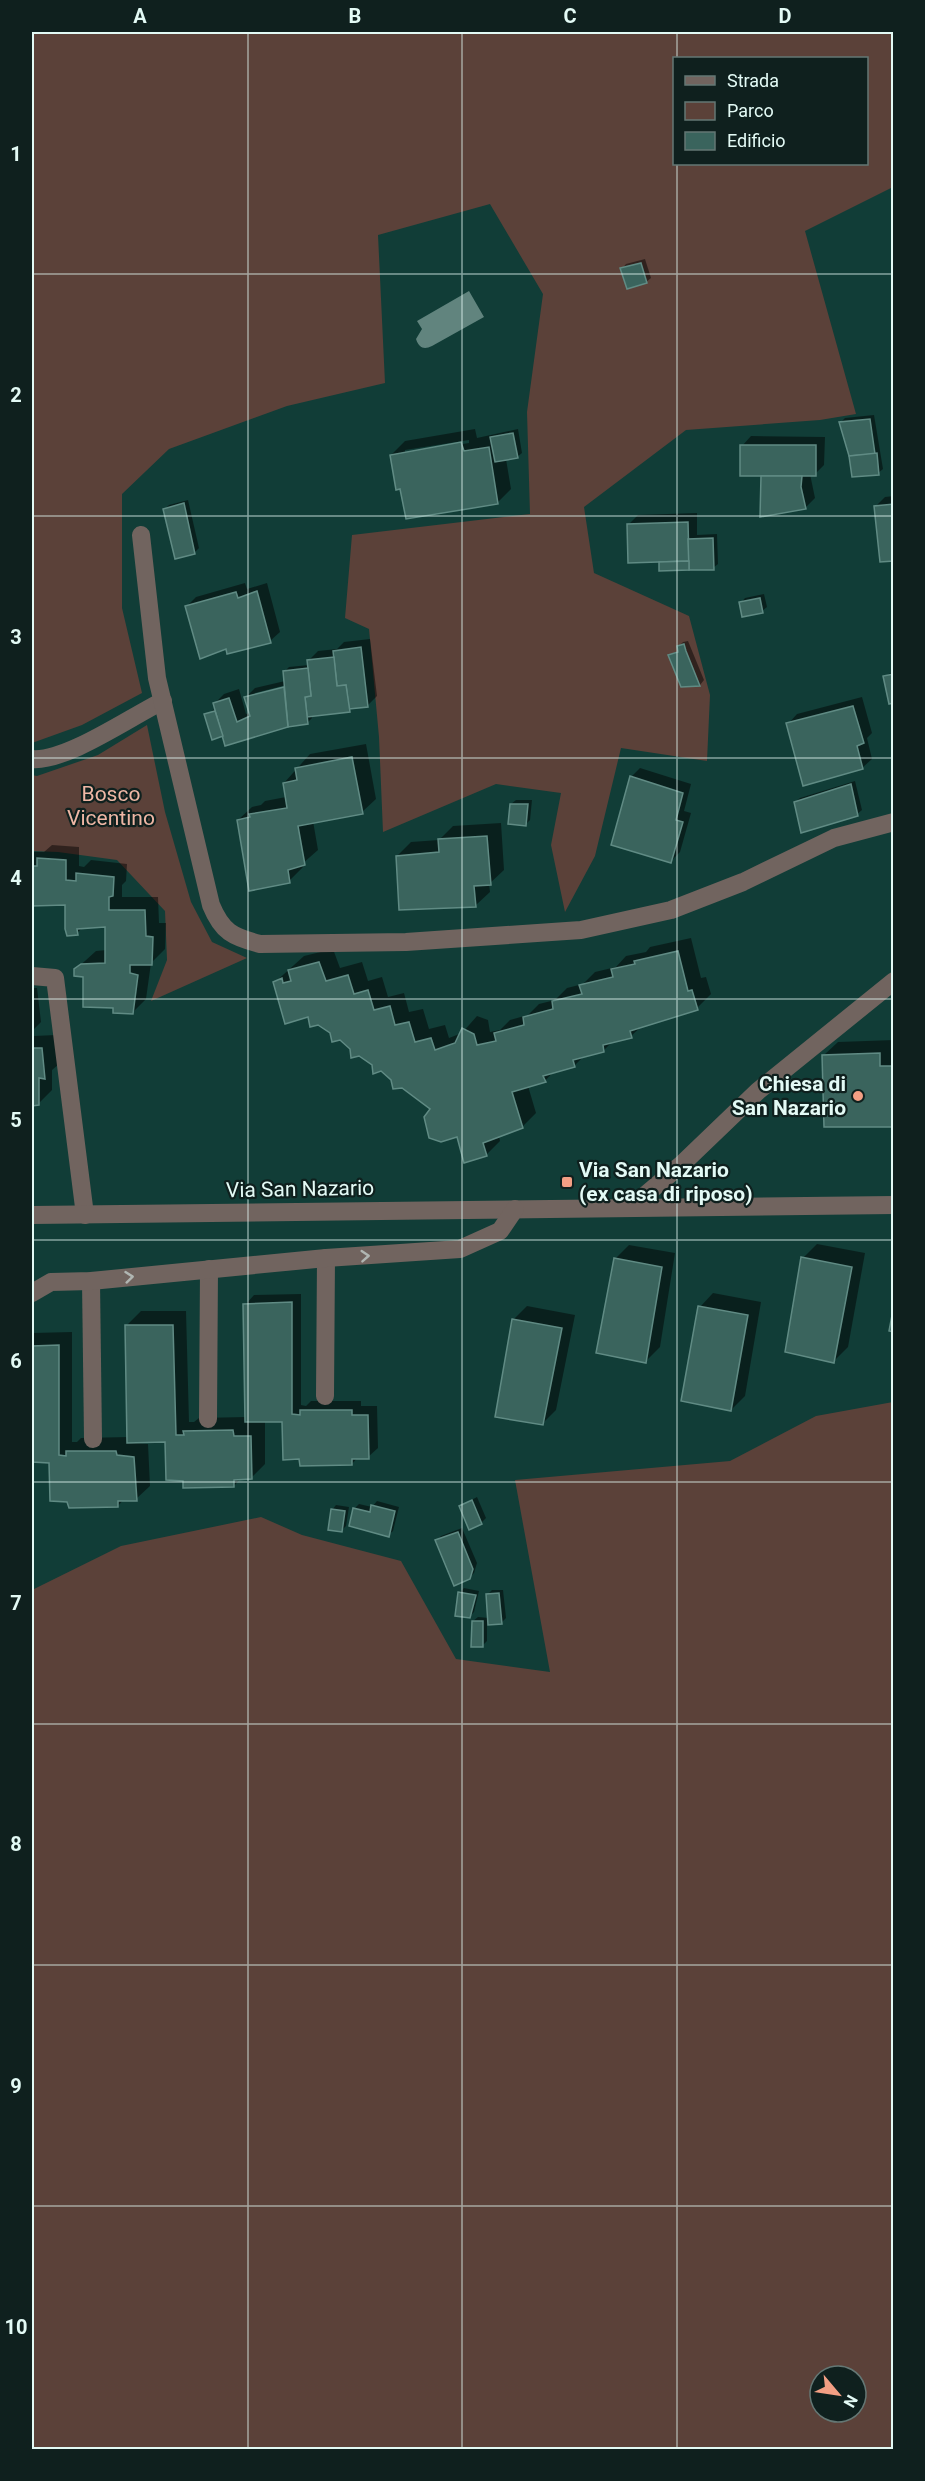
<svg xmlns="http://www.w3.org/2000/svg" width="925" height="2481" font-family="Roboto,sans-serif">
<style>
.green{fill:#5b4139;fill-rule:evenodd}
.water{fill:#61847e}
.shadow{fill:#0007;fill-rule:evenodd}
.building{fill:#3a645d;stroke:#608b84;stroke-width:1.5}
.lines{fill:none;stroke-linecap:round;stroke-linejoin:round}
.lane{stroke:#71645f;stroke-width:18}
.street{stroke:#71645f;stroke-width:18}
.oneway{stroke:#b0b6b2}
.grid{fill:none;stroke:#e3faf5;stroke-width:1.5;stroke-opacity:0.55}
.poi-dot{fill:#f39f84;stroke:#0f201e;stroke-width:2}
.labels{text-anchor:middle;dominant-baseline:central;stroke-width:4.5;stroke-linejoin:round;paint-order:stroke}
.park-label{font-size:21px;fill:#efb7a5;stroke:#0f201e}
.poi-label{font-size:21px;font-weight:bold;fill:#e3faf5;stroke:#0f201e;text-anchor:end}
.street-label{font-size:21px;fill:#e3faf5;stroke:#0f201e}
.neatline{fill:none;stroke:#e3faf5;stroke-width:2}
.grid-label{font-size:20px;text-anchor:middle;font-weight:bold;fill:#e3faf5}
</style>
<rect width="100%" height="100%" fill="#113d37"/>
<!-- green -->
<g class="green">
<path d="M 32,32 L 893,32 L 893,187 L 805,231 L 856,414 L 820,420 L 686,430 L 584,507 L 594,573 L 689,616 L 710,695 L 707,761 L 621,748 L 595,856 L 565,912 L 551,845 L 561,793 L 496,784 L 383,832 L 379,737 L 369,629 L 345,618 L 352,535 L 530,514 L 527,412 L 543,294 L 490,204 L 378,235 L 385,383 L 287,406 L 169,449 L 122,494 L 122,608 L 142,693 L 82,725 L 32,743 ZM 674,58 L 866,58 L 866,164 L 674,164 Z"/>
<polygon points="147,725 165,812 191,902 212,942 247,958 151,1001 167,960 165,911 117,860 58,852 32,851 32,775 37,776 98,755"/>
<path d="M 893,1402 L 893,2449 L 32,2449 L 32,1590 L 121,1546 L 261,1517 L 302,1535 L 401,1561 L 456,1659 L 550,1672 L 515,1480 L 730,1461 L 816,1416 ZM 820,2376 L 856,2376 L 856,2412 L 820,2412 Z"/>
</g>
<!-- water -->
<path class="water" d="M 469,291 L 484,317 L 432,346 C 424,350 419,348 416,339 L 422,329 L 417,321 Z"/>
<!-- shadow -->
<g class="shadow">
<polygon points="645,259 651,278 646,282 622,269 626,264"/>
<polygon points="874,415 883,469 878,473 854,476 840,423 845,418"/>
<path d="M 475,429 L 477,438 L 518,429 L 522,453 L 517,457 L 506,459 L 511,489 L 497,503 L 402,487 L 391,455 L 405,441 ZM 469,440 L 469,443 L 405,453 L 405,450 Z"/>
<polygon points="751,436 825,437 824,465 815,474 810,474 815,498 805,508 742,446"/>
<polygon points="894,496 894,559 876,506 885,497"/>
<polygon points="188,500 199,548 195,552 165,509 169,505"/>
<polygon points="697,513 697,535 717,534 718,564 713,568 660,562 662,560 629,524 638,515"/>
<polygon points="245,583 247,589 267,583 280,632 270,641 227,647 186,607 196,597"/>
<polygon points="764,594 767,607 762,611 741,603 745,598"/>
<path d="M 370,639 L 377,696 L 368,705 L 352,707 L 349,710 L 311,715 L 312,718 L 307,723 L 224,735 L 206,715 L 216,708 L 215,703 L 224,694 L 239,689 L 246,714 L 251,712 L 246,697 L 255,688 L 285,681 L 284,672 L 289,667 L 309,665 L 308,661 L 318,651 L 337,649 L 344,642 ZM 286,685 L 286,688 L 255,696 L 255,693 Z"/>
<polygon points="688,641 704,680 700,685 682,686 670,656 679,650 678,647 683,642"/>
<polygon points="894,671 894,701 884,677"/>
<polygon points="862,697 872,733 867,738 872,759 862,768 788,724 797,714"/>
<polygon points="366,744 376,799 362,812 313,821 318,850 302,864 303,867 289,881 238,820 252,807 261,805 265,801 286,797 284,783 310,754"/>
<polygon points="640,768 691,784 684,811 691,813 680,852 671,861 631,777"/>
<polygon points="855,781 862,810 857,814 795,802 800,798"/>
<polygon points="516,800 532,800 530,820 526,824 511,804"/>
<polygon points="501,823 504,870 489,884 490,892 476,905 397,856 411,842 439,840 453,826"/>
<polygon points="52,845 79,847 79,866 84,867 91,860 127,864 126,881 122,885 122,897 158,897 159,923 166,923 165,949 151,963 146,999 132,1013 114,1006 85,975 75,970 96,951 107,950 107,926 83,927 77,933 67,904 32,905 32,852 44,852"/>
<polygon points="691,938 701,978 706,977 711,994 697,1008 642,1026 631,1036 613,1041 603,1051 585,1055 574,1066 554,1071 545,1081 528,1086 536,1113 522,1127 499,1136 500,1141 486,1155 458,1135 432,1108 309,1015 274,983 304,956 333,949 340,968 362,962 368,981 382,977 388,997 404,993 409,1012 423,1009 429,1029 445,1025 449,1038 462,1033 477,1016 488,1020 490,1032 500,1030 510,1020 528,1015 539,1004 555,1000 567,988 583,984 595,972 616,967 626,956 646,952 650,947"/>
<polygon points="32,988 37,988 41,1022 34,1029 34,1036 56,1035 59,1064 52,1070 52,1090 38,1104 32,1104"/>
<polygon points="894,1040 894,1126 824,1055 838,1042"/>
<polygon points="817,1244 865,1253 848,1347 834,1361 803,1258"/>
<polygon points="629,1245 675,1253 660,1347 646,1361 615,1259"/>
<polygon points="713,1293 761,1302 745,1396 731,1410 700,1307"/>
<polygon points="301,1294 301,1405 306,1406 311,1401 361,1401 361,1406 377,1406 378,1448 368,1457 358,1457 352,1464 284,1421 265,1421 265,1464 251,1478 241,1478 234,1486 184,1480 166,1440 139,1441 138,1443 148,1444 150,1486 136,1499 124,1499 118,1506 51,1461 32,1461 32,1333 72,1332 72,1442 77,1442 81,1438 129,1437 127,1325 141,1311 186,1311 189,1422 194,1422 199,1418 246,1417 245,1305 254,1295"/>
<polygon points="527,1306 575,1315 556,1410 543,1423 513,1320"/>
<polygon points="477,1497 486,1518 481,1523 460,1506"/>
<polygon points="32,1500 34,1543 32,1546"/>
<polygon points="377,1501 399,1507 393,1531 388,1535 351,1525 355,1508 359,1504 372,1507"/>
<polygon points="336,1505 349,1507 346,1526 341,1531 332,1510"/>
<polygon points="462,1528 477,1563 474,1573 469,1578 437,1540 441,1536"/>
<polygon points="464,1588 479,1591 474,1612 470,1616 460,1592"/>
<polygon points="492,1590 503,1590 506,1618 501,1623 487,1623 487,1641 482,1646 473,1621 478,1617 489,1618 487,1595"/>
</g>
<!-- building -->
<g class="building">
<polygon points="641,263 647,283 627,289 620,268"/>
<polygon points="870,419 875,454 849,456 839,422"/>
<polygon points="513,433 518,458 495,462 490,437"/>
<polygon points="461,442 464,451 489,447 498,504 406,519 400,489 396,490 390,455"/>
<rect x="740" y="445" width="76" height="31"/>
<polygon points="877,453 879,475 852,477 849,456"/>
<polygon points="761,476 802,476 801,487 806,509 760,517"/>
<polygon points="184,503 195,554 175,559 163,509"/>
<polygon points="894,504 894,561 880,562 874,506"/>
<polygon points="688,522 689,561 628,563 627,524"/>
<polygon points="713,538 714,570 689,570 688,539"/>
<polygon points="689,561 689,570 659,571 659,562"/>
<polygon points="257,591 271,643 227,654 226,649 200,659 185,606 236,592 238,598"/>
<polygon points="760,598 763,613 742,617 739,602"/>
<polygon points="684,644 686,651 700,686 681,687 668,655 678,652 677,646"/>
<polygon points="361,647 368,707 349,709 346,685 337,686 333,651"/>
<polygon points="334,657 337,686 346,685 350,712 307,717 305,697 311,696 307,660"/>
<polygon points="308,668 311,696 305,697 308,724 288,727 283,671"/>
<polygon points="894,674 894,703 889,704 883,676"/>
<polygon points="284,687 288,727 225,746 213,703 229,698 237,722 250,716 244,697"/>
<polygon points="853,706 864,743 857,746 863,769 803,786 786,723"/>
<polygon points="215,711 223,736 212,740 204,714"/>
<polygon points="352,757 363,814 298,826 305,865 288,870 290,883 249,891 237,820 250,817 249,814 287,808 283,783 297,780 295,768"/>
<polygon points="630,776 683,793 676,820 683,822 671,863 611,845"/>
<polygon points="851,784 858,816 801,833 794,802"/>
<polygon points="510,804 528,804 526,826 508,824"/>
<polygon points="487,836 491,885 474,886 476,907 399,910 396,856 439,852 438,839"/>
<polygon points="37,858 66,860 66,880 76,881 76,873 114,877 113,896 109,897 109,910 145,910 146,936 153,937 152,965 130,965 130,973 138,975 133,1014 113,1013 113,1008 83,1007 83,977 74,976 74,969 81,964 105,963 105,927 77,929 78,935 67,936 65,929 65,905 32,906 32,866 37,866"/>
<polygon points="678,951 688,991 692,990 698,1010 630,1031 632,1038 603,1045 604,1052 573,1060 575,1067 543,1076 546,1082 512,1092 523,1128 483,1143 487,1156 464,1163 457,1137 441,1142 429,1138 424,1117 430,1109 402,1088 393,1089 391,1080 381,1071 373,1074 372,1065 359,1056 351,1058 350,1049 340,1040 332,1042 330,1033 318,1025 310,1027 308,1017 285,1024 273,982 282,978 283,983 291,981 288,970 319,962 326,981 348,975 354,994 368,990 374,1010 390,1006 395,1025 409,1022 415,1042 431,1038 435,1050 455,1043 462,1028 474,1034 477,1045 496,1041 494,1033 524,1025 523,1017 553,1009 552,1001 582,994 579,985 613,977 611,969 635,964 634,961"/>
<polygon points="32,1048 42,1048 45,1079 39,1078 39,1105 32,1106"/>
<polygon points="880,1053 880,1066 894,1066 894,1127 824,1127 822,1055"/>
<polygon points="801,1257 852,1267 834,1363 785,1352"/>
<polygon points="614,1258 662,1267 646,1363 596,1353"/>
<polygon points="292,1302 292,1414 300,1415 300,1410 352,1410 352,1415 368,1415 369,1459 352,1459 352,1465 300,1466 299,1459 283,1460 282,1422 245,1422 243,1304"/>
<polygon points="894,1305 894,1332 889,1331"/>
<polygon points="698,1306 748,1315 731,1411 681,1401"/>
<polygon points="512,1319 562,1328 543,1425 495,1417"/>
<polygon points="125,1325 173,1325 176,1435 184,1435 183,1431 233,1430 234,1436 251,1436 252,1479 234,1480 234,1487 183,1488 183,1481 166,1480 165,1442 127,1443"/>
<polygon points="59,1345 59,1455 66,1456 66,1451 116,1451 117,1455 134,1457 137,1501 118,1501 118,1507 69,1508 67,1502 50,1501 49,1463 32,1462 32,1346"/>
<polygon points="472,1500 482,1524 469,1530 459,1506"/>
<polygon points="371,1505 395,1511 389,1537 349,1526 353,1508 370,1512"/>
<polygon points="331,1509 345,1511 342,1532 328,1530"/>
<polygon points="458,1532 473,1569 470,1579 454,1586 435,1540"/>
<polygon points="458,1592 476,1595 470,1618 455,1616"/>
<polygon points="499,1593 502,1624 488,1625 486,1594"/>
<polygon points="472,1621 483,1621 483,1647 471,1647"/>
</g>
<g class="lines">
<!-- lane -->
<g class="lane">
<path d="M 32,759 C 66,762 130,717 163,701"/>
<polyline points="32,976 55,978 85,1215"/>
<polyline points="91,1281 93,1439"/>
<polyline points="325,1396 326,1258"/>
<polyline points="208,1419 209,1269"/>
</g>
<!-- street -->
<g class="street">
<path d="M 141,535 L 157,678 L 211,905 C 222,932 233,937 260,944 L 406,942 L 581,930 L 671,910 L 743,882 L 834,838 L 894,822"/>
<polyline points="630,1208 683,1163 758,1091 894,981"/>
<polyline points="32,1215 894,1205"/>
<polyline points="32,1293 51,1282 91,1281 326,1258 460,1249 500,1231 515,1209"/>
</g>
</g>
<!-- one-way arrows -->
<defs><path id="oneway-chevron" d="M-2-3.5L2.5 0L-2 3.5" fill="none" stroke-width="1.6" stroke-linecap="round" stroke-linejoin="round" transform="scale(1.5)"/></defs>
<g class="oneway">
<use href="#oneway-chevron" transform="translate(365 1256) rotate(-4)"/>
<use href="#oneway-chevron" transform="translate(129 1277) rotate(-6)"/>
</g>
<!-- grid -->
<path class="grid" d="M 248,32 L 248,2450M 462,32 L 462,2450M 677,32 L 677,58M 677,164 L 677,2450M 32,274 L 894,274M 32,516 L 894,516M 32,758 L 894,758M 32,999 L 894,999M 32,1240 L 894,1240M 32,1482 L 894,1482M 32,1724 L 894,1724M 32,1965 L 894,1965M 32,2206 L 894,2206"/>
<!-- markers -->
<g class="poi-dot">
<circle cx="858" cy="1096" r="6"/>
<rect x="561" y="1176" width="12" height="12" rx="3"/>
</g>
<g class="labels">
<!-- park labels -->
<g class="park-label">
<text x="111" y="794">Bosco<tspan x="111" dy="24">Vicentino</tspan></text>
</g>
<!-- poi labels -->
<g class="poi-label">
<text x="846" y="1084">Chiesa di<tspan x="846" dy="24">San Nazario</tspan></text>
<text x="579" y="1170" text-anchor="start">Via San Nazario<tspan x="579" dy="24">(ex casa di riposo)</tspan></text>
</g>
<!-- street labels -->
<g class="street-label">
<text transform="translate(300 1189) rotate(-1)">Via San Nazario</text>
</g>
</g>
<!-- border -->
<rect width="925" height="2481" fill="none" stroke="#0f201e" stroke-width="66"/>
<!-- legend -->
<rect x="673" y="57" width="195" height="108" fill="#0f201e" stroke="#647774" stroke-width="1.5"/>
<rect x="685" y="76" width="30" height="9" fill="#71645f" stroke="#647774" stroke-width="1.5"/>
<text x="727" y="87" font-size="18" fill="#e3faf5">Strada</text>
<rect x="685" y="102" width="30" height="18" fill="#5b4139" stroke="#647774" stroke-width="1.5"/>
<text x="727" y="117" font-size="18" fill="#e3faf5">Parco</text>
<rect x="685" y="132" width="30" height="18" fill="#3a645d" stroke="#647774" stroke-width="1.5"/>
<text x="727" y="147" font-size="18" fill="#e3faf5">Edificio</text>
<!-- north arrow -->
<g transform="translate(838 2394) rotate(119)"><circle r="28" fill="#0f201e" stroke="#647774" stroke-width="1.5"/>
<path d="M0-4.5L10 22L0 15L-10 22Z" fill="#f39f84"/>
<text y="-9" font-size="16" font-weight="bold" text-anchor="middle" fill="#e3faf5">N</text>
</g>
<rect x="33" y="33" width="859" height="2415" class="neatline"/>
<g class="grid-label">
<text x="140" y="23">A</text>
<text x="355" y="23">B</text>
<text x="570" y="23">C</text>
<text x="785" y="23">D</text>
<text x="16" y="161">1</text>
<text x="16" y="402">2</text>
<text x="16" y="644">3</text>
<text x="16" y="885">4</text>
<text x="16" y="1127">5</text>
<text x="16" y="1368">6</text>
<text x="16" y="1610">7</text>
<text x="16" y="1851">8</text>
<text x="16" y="2093">9</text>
<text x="16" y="2334">10</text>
</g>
</svg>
